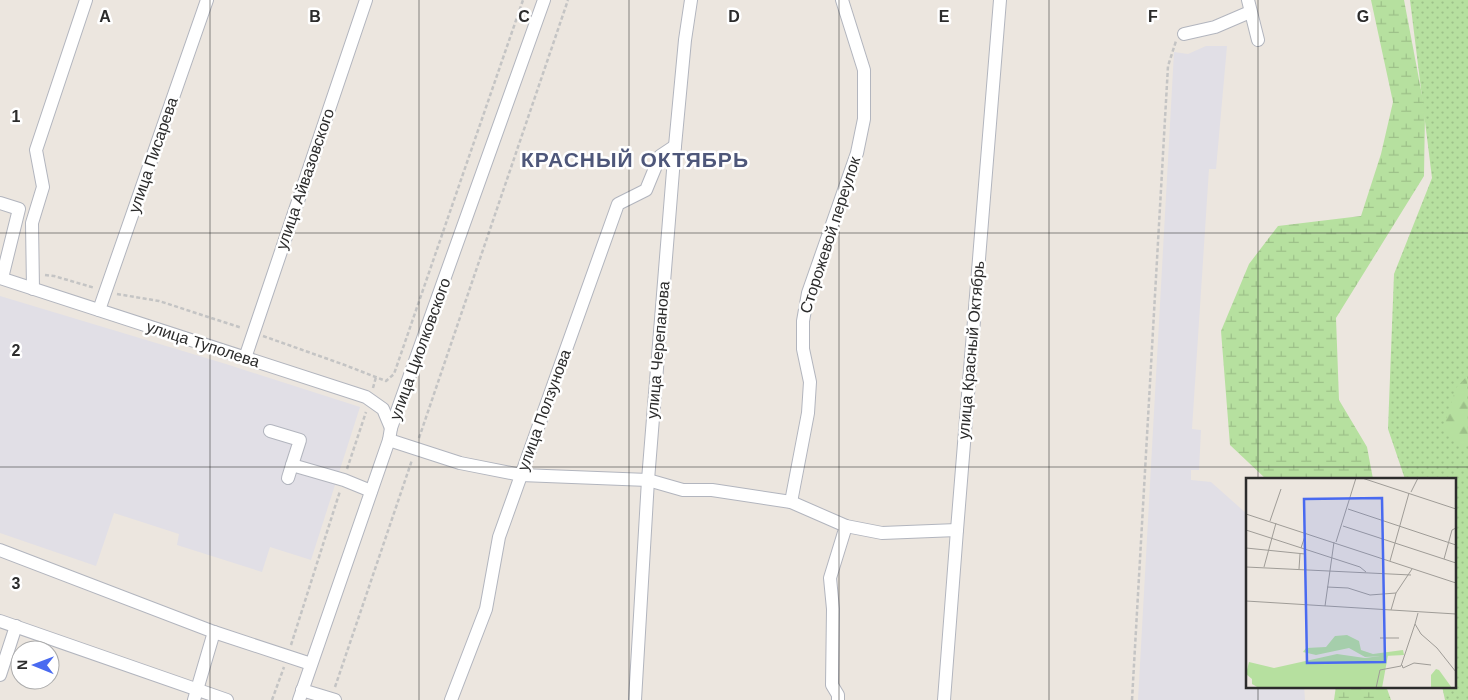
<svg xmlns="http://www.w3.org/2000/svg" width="1468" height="700" font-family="Helvetica,sans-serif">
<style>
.industrial{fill:#e1dfe6}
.grass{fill:url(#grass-dots)}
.forest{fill:url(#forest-firs)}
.wetland{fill:url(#wetland-marsh)}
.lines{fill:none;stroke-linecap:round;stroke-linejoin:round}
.minor-casing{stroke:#b2b5be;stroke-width:14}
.path{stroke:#c4c4c4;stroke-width:2.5;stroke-dasharray:4 2.5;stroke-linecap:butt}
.minor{stroke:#fff;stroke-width:12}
.grid{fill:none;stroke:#2c2c2c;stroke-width:1;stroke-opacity:0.55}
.labels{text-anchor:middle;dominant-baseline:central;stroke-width:5;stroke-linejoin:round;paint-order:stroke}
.street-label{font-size:16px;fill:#2c2c2c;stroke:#fff}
.district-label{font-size:21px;font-weight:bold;letter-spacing:1px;fill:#4e577a;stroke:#fff}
.inset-road{fill:none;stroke:#9f9c97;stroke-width:1}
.view{fill:#496af0;fill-opacity:0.15;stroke:#496af0;stroke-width:2.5}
.inset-edge{fill:none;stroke:#2c2c2c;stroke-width:2.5}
.grid-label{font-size:16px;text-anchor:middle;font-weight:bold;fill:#2c2c2c;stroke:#fff;stroke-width:5;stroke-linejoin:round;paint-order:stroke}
</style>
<defs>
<pattern id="grass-dots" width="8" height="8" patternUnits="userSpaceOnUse" patternTransform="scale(1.25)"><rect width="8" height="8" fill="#b6e09f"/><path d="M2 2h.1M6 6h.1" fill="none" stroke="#9dc089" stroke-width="1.8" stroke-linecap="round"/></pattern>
<pattern id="forest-firs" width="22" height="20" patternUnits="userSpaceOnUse" patternTransform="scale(1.25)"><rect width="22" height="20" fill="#b6e09f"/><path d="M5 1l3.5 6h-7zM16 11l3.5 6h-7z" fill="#9dc089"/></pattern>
<pattern id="wetland-marsh" width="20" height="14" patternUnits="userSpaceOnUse" patternTransform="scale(1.25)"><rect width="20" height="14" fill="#b6e09f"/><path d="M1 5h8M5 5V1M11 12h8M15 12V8" fill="none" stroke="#9dc089"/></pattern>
</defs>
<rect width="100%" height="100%" fill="#ece6df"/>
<!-- industrial -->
<g class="industrial">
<polygon points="1206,46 1227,46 1216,169 1209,169 1192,429 1201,430 1199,470 1191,470 1191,480 1211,482 1247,514 1247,686 1304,686 1305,700 1138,700 1174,52 1188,54"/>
<polygon points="0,296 226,364 360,407 311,560 270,547 262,572 177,545 179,534 114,513 96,566 0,533"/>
</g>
<!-- grass -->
<polygon class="grass" points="1410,0 1468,0 1468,700 1445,700 1442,686 1454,686 1454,479 1405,479 1388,429 1394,274 1432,178"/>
<!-- forest -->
<polygon class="forest" points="1467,376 1468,444 1461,445 1443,429 1456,388"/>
<!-- wetland -->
<g class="wetland">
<polygon points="1371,0 1404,0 1425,111 1424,176 1336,318 1339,400 1367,447 1373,479 1266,479 1230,445 1221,331 1249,264 1278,226 1361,216 1381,154 1393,102"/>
<polygon points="1336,686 1386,686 1391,700 1334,700"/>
</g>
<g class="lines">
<defs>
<g id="minor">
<polyline points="1248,0 1258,40"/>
<polyline points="1184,34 1215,27 1250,12"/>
<polyline points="0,203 19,209 2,278"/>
<polyline points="0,278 366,397 383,409 391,428"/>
<polyline points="33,289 32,223 43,187 36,150 86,0"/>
<polyline points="99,310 207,0"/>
<polyline points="245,358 366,0"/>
<polyline points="270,431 300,440 292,465"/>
<polyline points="389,440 460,463 521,475 648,480 683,490 712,490 791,502 846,526 882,533 957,530"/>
<polyline points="288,478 292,465 344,480 371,491"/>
<polyline points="791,502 808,413 810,382 803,349 803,321 808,293 857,153 864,119 864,70 842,0"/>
<polyline points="0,550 214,632 311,664"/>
<polyline points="0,621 227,700"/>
<polyline points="0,675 16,626"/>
<polyline points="302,690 335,700"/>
<polyline points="194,700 214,632"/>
<polyline points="299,700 389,440 391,428 544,0"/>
<polyline points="451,700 486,609 499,537 618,204 646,190 660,156 675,146"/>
<polyline points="635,700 648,480 675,146 685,40 691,0"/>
<polyline points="838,700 838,695 832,685 833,609 830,578 846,526"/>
<polyline points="944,700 957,530 1000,0"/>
</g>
</defs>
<!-- minor casing -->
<use href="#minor" class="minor-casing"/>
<!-- path -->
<g class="path">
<polyline points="45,275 54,276 95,288"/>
<polyline points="117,294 159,301 242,328"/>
<polyline points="263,336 342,364 386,381 394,374 523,0"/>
<polyline points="373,388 376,377"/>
<polyline points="419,438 568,0"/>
<polyline points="347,469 366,412"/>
<polyline points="291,645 340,491"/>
<polyline points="335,687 412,460"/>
<polyline points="272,700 284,667"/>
<polyline points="1132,700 1168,66 1176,41"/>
</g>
<!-- minor -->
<use href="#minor" class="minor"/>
</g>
<!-- grid -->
<path class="grid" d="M 210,0 L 210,700M 419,0 L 419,700M 629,0 L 629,700M 839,0 L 839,700M 1049,0 L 1049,700M 1258,0 L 1258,479M 0,233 L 1468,233M 0,467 L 1468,467M 1258,686 L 1258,700"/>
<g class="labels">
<!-- street labels -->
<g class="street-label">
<text transform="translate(153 155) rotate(-71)">улица Писарева</text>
<text transform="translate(305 179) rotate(-71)">улица Айвазовского</text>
<text transform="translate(830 235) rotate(-72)">Сторожевой переулок</text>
<text transform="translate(203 344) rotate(18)">улица Туполева</text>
<text transform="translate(420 349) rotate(-70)">улица Циолковского</text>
<text transform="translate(658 350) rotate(-85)">улица Черепанова</text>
<text transform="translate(971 350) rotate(-85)">улица Красный Октябрь</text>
<text transform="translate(544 410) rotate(-70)">улица Ползунова</text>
</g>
<!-- district labels -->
<g class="district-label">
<text x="635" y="159">КРАСНЫЙ ОКТЯБРЬ</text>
</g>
</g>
<!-- overview -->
<g transform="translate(1246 478)">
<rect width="210" height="210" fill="#ece6df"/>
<path d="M 91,176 L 119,180 L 142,177 L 136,210 L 13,210 L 6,206 L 6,201 L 0,196 L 3,184 L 28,190 ZM 190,191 L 193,192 L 206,210 L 185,210 L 185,197 Z" fill="#b6e09f"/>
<path d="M 101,157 L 113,163 L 115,172 L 127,176 L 157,172 L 158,177 L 119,179 L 103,170 L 70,177 L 57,174 L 60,170 L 80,169 L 89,158 Z" fill="#b6e09f"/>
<path class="inset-road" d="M 116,0 L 210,31M 165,14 L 172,0M 102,31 L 210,67M 0,36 L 210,105M 24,43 L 35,11M 97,48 L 210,85M 0,52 L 114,89 L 120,94M 90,64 L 110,0M 0,70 L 59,76M 55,70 L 60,55M 198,81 L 206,52 L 210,50M 144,83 L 163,15M 0,89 L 165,97M 18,89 L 30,45M 53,91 L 54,76M 81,109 L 102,110 L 124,117 L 150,115M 0,123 L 210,136M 79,128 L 88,64M 145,132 L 150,115 L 166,91M 172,135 L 169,146 L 175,156 L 191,170 L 210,194M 134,160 L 153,160M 156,187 L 157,190 L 168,185 L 185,187M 130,210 L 134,192 L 155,188 L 169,146"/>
<path class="view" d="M 136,20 L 139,184 L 61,185 L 58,21 Z"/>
<rect width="210" height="210" class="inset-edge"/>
</g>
<g class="grid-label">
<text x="105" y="22">A</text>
<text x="315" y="22">B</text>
<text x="524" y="22">C</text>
<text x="734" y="22">D</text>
<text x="944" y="22">E</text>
<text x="1153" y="22">F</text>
<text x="1363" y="22">G</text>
<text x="16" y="122">1</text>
<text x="16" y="356">2</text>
<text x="16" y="589">3</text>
</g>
<!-- north arrow -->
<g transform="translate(35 665) rotate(271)"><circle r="24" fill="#ffffff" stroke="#ababab"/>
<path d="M0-4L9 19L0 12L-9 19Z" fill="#496af0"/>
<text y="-8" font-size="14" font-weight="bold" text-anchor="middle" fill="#2c2c2c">N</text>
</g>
</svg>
